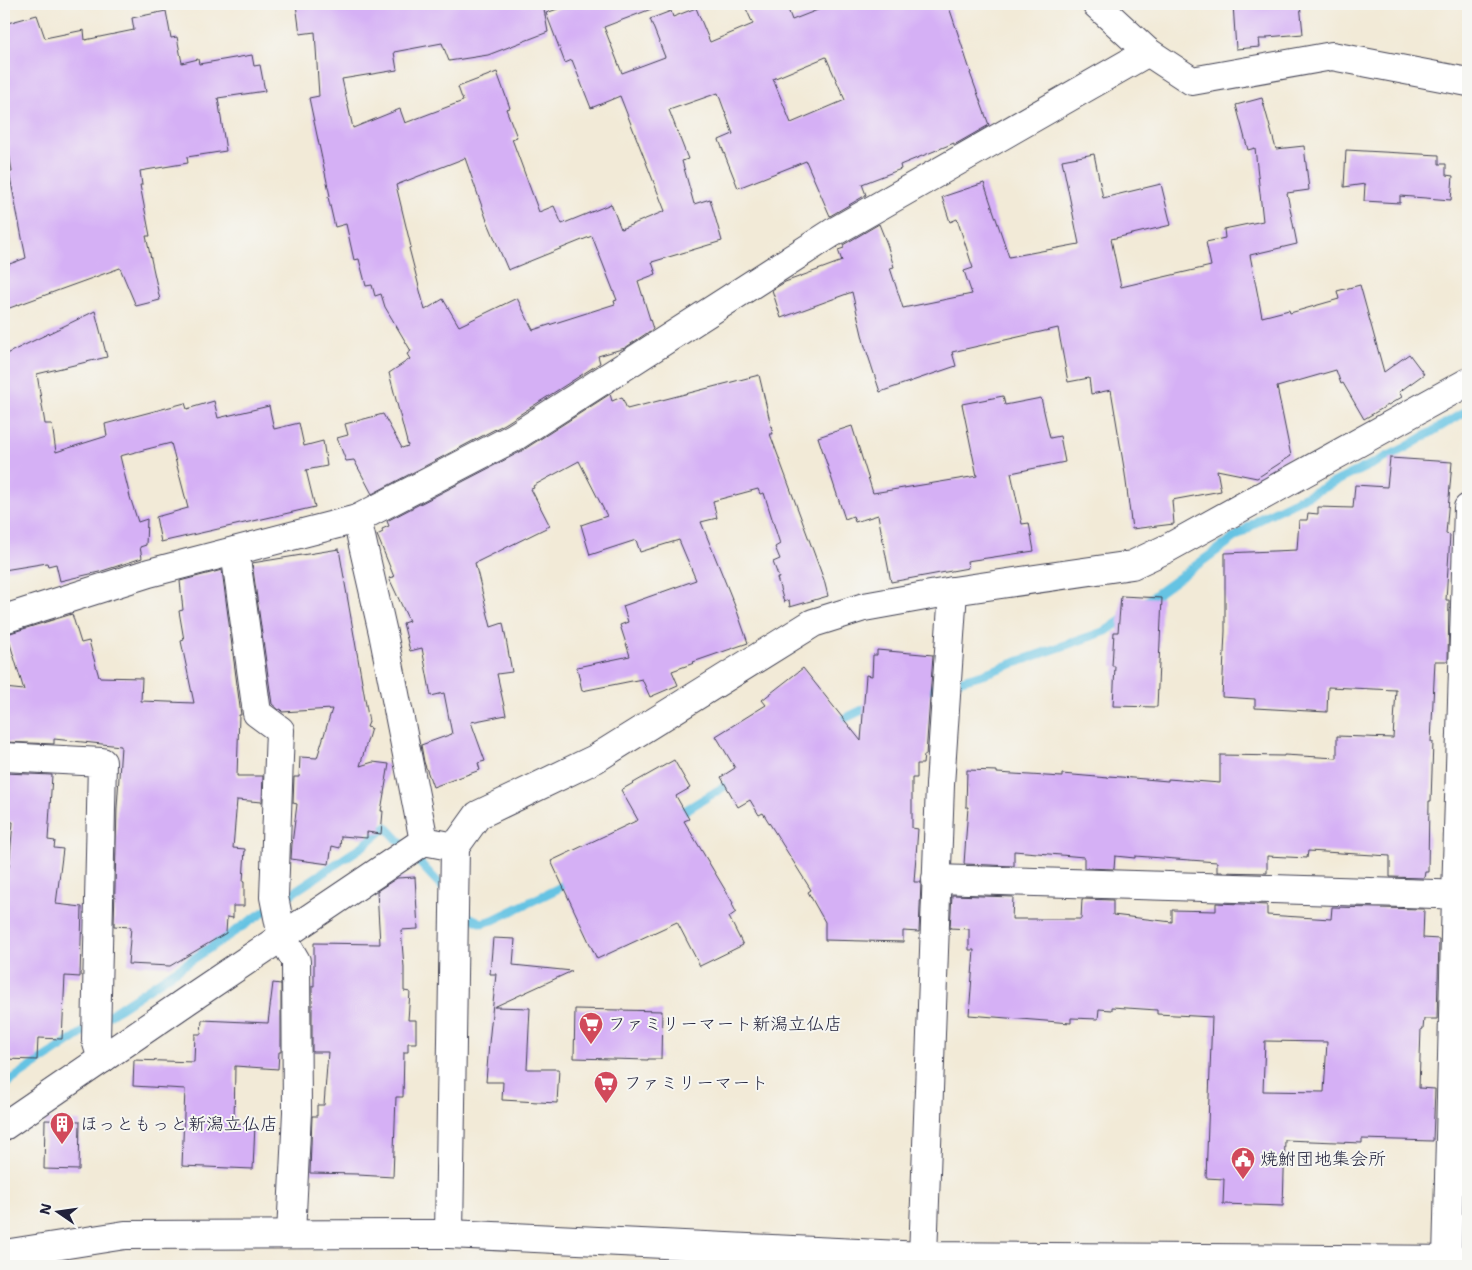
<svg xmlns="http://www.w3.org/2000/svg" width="1472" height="1270" font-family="'Shantell Sans','Klee One',sans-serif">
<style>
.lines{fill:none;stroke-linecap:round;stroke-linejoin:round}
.stream{stroke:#65c3e3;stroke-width:9}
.building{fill:#d5b0f5;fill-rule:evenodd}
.street-casing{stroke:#414052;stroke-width:30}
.secondary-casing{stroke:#414052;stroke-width:30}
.street{stroke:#fff;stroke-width:28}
.secondary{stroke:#fff;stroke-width:28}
.labels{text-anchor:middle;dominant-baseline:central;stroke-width:4;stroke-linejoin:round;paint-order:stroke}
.poi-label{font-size:18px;fill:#22223b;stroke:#f6f6f2;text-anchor:start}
</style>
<rect width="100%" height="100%" fill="#f6f6f2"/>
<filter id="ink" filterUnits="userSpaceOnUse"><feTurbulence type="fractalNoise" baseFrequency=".02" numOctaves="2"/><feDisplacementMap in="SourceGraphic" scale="10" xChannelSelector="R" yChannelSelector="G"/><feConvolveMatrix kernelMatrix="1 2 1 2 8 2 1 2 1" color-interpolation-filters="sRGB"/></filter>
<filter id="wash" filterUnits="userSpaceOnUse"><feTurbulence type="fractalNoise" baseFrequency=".0096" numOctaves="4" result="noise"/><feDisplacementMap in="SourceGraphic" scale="20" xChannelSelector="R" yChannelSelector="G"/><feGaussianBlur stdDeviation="1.12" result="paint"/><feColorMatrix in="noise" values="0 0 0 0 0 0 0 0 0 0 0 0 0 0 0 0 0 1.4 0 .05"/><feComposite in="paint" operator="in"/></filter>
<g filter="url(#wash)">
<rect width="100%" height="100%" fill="#f2ead7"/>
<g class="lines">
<!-- stream -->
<g class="stream">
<polyline points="1143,604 1263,517 1405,448 1468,410"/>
<polyline points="919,692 983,674 1106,631 1129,615"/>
<polyline points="833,724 873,705"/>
<polyline points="676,816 735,780"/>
<polyline points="461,908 469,917 482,923 493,920 557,889 573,879"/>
<polyline points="4,1085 363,846 386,827 448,893"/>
</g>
</g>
<g id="blocks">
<!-- building -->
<g class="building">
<path d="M 296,4 L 543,4 L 548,32 L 488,55 L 449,61 L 442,43 L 394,52 L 397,70 L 342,79 L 353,128 L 400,109 L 405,123 L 463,101 L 458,87 L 497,72 L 510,108 L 506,109 L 517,137 L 512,139 L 539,212 L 554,206 L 562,224 L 611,204 L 621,229 L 665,211 L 620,96 L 591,108 L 572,60 L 565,63 L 546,13 L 572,4 L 659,4 L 659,6 L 604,27 L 622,73 L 665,57 L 650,19 L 671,11 L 673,17 L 696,8 L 710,42 L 753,24 L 744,4 L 786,4 L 792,20 L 833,4 L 948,4 L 971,73 L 970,73 L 989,125 L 954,145 L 954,143 L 900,165 L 901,169 L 862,184 L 866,195 L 830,216 L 806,161 L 738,188 L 719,140 L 733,134 L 718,93 L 669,110 L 688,159 L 682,161 L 694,204 L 710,199 L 722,241 L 652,262 L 656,274 L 638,281 L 653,329 L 625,348 L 598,356 L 600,363 L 505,424 L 372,494 L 354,460 L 346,461 L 337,438 L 348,435 L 345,424 L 383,414 L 402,448 L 408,446 L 389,373 L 410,359 L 407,354 L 411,351 L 385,307 L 381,294 L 375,296 L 372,285 L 366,286 L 359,259 L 354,260 L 346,224 L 335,227 L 328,197 L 330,196 L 309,98 L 319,96 L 315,32 L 300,34 ZM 826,57 L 845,100 L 791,123 L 773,79 ZM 465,158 L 486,218 L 508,270 L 592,236 L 617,300 L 614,301 L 615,304 L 533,330 L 517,298 L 459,326 L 443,299 L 425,310 L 409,248 L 411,247 L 396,185 Z"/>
<polygon points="1233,4 1300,4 1303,34 1267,37 1267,39 1259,39 1260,47 1236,49"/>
<polygon points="166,11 171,38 177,37 182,63 198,59 199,64 252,55 254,66 260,65 265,91 218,98 226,151 187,157 188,163 140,171 142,185 140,185 150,236 146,236 160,300 136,306 120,268 4,310 4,266 26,258 9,172 12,172 4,119 4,24 37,15 45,38 84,30 85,40 134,30 132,18"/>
<polygon points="1262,98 1276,149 1304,146 1309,190 1287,193 1297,244 1250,255 1262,317 1289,310 1290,313 1339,299 1337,291 1360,285 1384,372 1409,354 1424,374 1399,392 1402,397 1364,419 1343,383 1341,384 1336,370 1277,387 1291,456 1257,478 1217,470 1221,491 1172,500 1174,524 1132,529 1125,474 1111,390 1091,394 1089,378 1068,382 1058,328 952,352 956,366 880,392 864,343 852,292 781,318 772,290 785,282 842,261 838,250 844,248 843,245 879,224 887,244 894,267 890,268 903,308 972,294 964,271 973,268 957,219 950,222 942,197 984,183 1009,257 1079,244 1062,160 1094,154 1103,198 1161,184 1171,225 1111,239 1121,287 1211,266 1206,242 1225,238 1224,229 1263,221 1255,148 1248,150 1236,105"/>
<polygon points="1346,150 1439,155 1439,164 1446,164 1446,175 1453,176 1451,200 1400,196 1400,203 1364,201 1365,184 1344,187"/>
<polygon points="95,311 107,357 37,374 45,424 52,424 56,452 107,436 105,424 185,403 187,409 214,401 218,418 269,406 274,429 299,423 304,446 323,441 327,466 306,470 315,507 161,542 156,517 188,508 171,443 120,456 130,497 138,522 147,519 146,545 140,547 142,558 99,572 60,581 56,564 48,566 47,563 4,570 4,355"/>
<polygon points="759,375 773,434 770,434 824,580 828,596 790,607 789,600 784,602 777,578 779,578 773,562 780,559 775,547 780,544 764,493 760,494 758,489 713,501 717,518 701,522 737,611 748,643 693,662 694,663 672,671 678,685 650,697 642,679 582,691 577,667 630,656 620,625 628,622 623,606 696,580 679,540 640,552 636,540 590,555 581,525 607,516 579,461 533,486 534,488 531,489 550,526 475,563 491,627 503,623 512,672 497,674 506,715 471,722 485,761 478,763 480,770 433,787 424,762 421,745 452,734 444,693 431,696 422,648 410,651 403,623 409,621 389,578 394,577 377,535 383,532 382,529 389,526 387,521 520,452 610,394 612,401 622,397 627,409"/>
<polygon points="1003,396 1005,405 1041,398 1050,438 1060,436 1065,462 1011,473 1022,524 1029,523 1034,551 967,561 968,568 891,582 878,515 855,522 853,516 845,519 818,437 852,426 873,493 977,476 962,404"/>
<polygon points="1390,458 1452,462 1446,534 1450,535 1446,600 1449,600 1448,661 1435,661 1431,742 1433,742 1431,801 1429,801 1428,872 1425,872 1424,878 1390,877 1390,856 1308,851 1307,858 1267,856 1267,873 1217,872 1217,862 1135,856 1135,858 1115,856 1114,869 1084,868 1084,857 1014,851 1014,866 964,864 968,807 966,807 967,770 997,771 997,773 1062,777 1062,774 1108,778 1109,776 1168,781 1168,779 1220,783 1220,755 1284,756 1284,755 1337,758 1337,736 1393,738 1396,690 1328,687 1327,712 1255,708 1255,699 1222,697 1225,631 1225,553 1297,550 1299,520 1307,520 1308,513 1318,514 1318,507 1353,508 1355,485 1387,487"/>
<polygon points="339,549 369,722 367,727 371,728 360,766 373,762 389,764 381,811 383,811 381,834 367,832 367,838 341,836 340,848 332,846 329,864 291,859 292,844 297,804 293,803 294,777 299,777 300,757 317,758 332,709 282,712 281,709 279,710 272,704 252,563"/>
<polygon points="222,570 241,715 239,715 237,776 263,776 262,802 237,800 233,848 245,849 243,882 244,882 244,906 233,906 233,918 227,917 226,933 170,966 128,964 131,927 114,926 117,808 121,746 54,739 54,744 4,742 4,688 24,690 7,634 72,614 81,643 89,641 99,677 142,678 141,701 194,703 181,641 184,640 179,611 183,610 180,581"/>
<polygon points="1121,596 1162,598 1157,707 1113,706 1115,666 1112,666 1114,632 1118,632"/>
<polygon points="877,650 933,655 926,755 924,755 923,764 917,764 917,778 912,778 912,828 918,829 914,882 921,882 919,932 903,931 903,942 825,940 825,922 808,892 811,890 763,813 759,815 750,800 738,807 721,777 735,768 716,736 766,705 762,700 803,668 861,741 866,675 872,676 873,655 877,655"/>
<polygon points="674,760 690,788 676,796 689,819 684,821 733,903 732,904 736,912 729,917 743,945 700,966 677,922 597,959 551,861 638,820 621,790"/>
<polygon points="4,773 52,775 48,840 55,841 54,848 63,849 56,904 82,907 80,977 65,976 62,1039 38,1038 37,1060 4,1059 4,867 9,867 13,822 4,821"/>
<polygon points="415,877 418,929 401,930 404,967 404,991 410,992 408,1020 416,1020 416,1043 408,1043 408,1052 404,1052 403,1097 396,1097 393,1177 358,1175 358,1174 310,1173 312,1116 317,1116 317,1105 324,1105 328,1052 312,1052 312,986 314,986 314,943 380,944 377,891 397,878"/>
<path d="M 952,895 L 1013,897 L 1012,919 L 1081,919 L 1082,899 L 1113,900 L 1113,915 L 1172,922 L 1172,910 L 1216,911 L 1216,903 L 1267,905 L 1267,915 L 1331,919 L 1332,907 L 1424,909 L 1423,938 L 1439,939 L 1437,1019 L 1424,1019 L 1423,1029 L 1421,1029 L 1419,1088 L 1435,1089 L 1433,1141 L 1362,1139 L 1362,1143 L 1285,1140 L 1283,1206 L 1223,1204 L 1224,1179 L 1206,1178 L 1212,1017 L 1157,1014 L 1157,1010 L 1112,1007 L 1112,1010 L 1099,1009 L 1098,1019 L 1071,1018 L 1071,1023 L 969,1015 L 974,950 L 969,950 L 969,929 L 950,928 ZM 1265,1041 L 1327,1042 L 1324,1092 L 1263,1091 Z"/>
<polygon points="493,938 515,939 513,965 572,971 494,1007 530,1008 527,1069 559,1069 557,1103 502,1100 503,1082 486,1082 489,1043 496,974 490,974"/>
<polygon points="273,983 281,984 281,1052 279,1052 278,1069 235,1066 234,1124 255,1125 253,1169 182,1166 185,1089 133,1086 134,1060 194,1062 195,1034 201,1034 202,1020 268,1023"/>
<polygon points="575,1009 662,1011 661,1059 648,1059 648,1060 574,1058"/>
<polygon points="45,1120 80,1121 79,1170 44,1169"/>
</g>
</g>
</g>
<g filter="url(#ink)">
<use href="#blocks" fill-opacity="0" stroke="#414052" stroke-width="1"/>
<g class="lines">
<defs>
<g id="street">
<polyline points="1096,4 1148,52 1192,81 1332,56 1468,82"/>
<polyline points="357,519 383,633 424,841"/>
<polyline points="235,551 257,713 280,730 274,897 282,937 296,961 297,1112 291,1234"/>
<polyline points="4,619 149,573 357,519 513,438 832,233 1148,52"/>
<polyline points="4,757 102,762 96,1040 102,1059"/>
<polyline points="936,879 1468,895"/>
<polyline points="449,1234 455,847"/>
<polyline points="923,1256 940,785 953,591"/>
<polyline points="1447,1259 1456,895 1468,508"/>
</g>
<g id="secondary">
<polyline points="4,1126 188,1000 424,841 455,847 478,815 595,759 813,623 864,607 953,591 1132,565 1168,548 1468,382"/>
<polyline points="4,1254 125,1235 419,1234 449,1234 923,1256 1468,1260"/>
</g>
</defs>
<!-- street casing -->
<use href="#street" class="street-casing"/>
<!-- secondary casing -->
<use href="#secondary" class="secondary-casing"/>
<!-- street -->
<use href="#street" class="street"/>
<!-- secondary -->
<use href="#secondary" class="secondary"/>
</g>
</g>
<!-- icons -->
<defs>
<symbol id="supermarket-pin" viewBox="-11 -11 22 30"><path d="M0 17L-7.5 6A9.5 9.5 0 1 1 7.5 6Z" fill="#d1495b" stroke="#f6f6f2"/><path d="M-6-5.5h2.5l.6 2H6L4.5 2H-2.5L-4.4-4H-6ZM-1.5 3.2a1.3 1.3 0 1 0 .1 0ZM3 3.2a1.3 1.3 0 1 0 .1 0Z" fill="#fff"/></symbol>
<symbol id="building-pin" viewBox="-11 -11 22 30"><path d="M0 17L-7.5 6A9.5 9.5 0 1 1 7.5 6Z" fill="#d1495b" stroke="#f6f6f2"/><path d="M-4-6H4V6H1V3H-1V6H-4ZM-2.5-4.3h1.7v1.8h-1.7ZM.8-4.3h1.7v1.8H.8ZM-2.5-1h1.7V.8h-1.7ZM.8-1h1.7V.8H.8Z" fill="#fff"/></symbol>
<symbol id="civic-pin" viewBox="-11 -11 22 30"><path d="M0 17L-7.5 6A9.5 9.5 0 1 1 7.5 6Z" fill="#d1495b" stroke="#f6f6f2"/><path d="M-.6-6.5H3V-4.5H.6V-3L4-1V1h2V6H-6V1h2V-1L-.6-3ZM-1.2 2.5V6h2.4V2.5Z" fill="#fff"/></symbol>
</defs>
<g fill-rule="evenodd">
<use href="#supermarket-pin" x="577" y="1010" width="28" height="38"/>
<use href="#supermarket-pin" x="592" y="1069" width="28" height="38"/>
<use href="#building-pin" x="48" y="1110" width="28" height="38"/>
<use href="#civic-pin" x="1229" y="1145" width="28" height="38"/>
</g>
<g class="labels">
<!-- poi labels -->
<g class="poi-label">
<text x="608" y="1024">ファミリーマート新潟立仏店</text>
<text x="624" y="1083">ファミリーマート</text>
<text x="80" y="1124">ほっともっと新潟立仏店</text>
<text x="1260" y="1159">焼鮒団地集会所</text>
</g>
</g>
<!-- margin -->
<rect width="1472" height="1270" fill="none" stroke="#f6f6f2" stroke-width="20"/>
<!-- north arrow -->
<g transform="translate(58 1212) rotate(283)" stroke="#f6f6f2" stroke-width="4" paint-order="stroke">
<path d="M0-4L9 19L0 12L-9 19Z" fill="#22223b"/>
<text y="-8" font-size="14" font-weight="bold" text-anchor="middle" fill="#22223b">N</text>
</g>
</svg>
